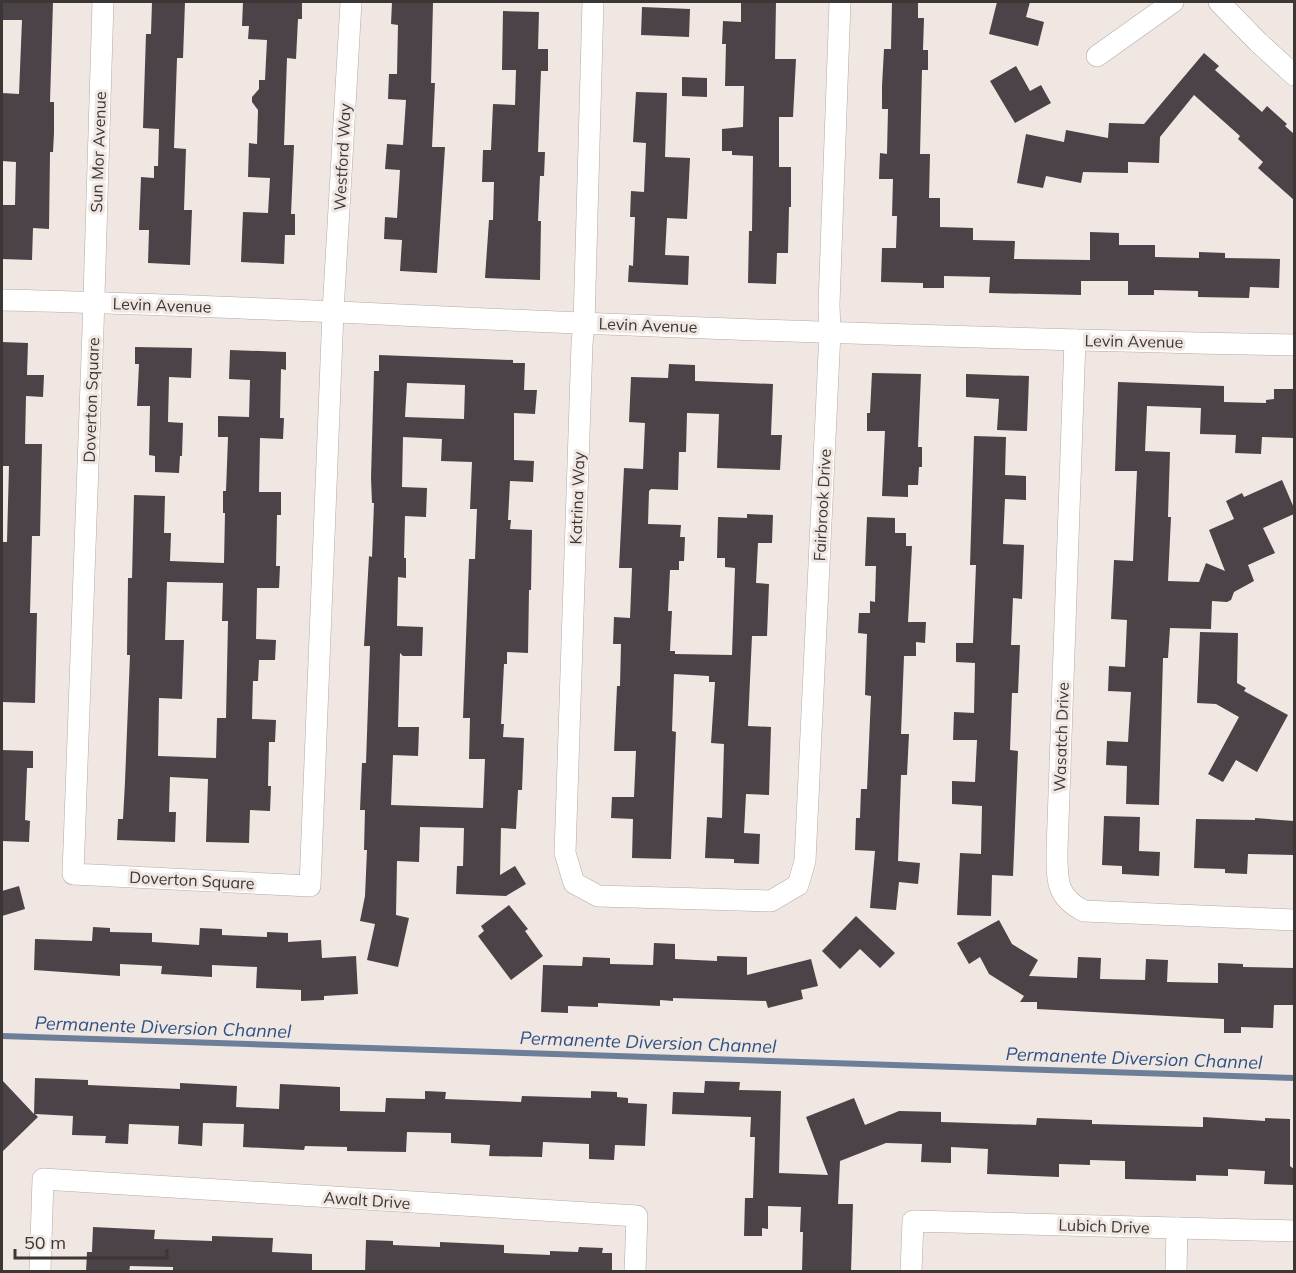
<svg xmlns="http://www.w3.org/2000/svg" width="1296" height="1273" font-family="Mulish,sans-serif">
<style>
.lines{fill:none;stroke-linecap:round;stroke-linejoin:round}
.stream{stroke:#6c7e98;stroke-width:6}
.building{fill:#4b4347;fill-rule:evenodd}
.minor-casing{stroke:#b3aaa6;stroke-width:22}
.minor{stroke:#fff;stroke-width:21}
.labels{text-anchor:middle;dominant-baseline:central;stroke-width:6;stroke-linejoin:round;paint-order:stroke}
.street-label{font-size:16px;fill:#3a3735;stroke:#f0e7e2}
.water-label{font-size:18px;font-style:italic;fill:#2c5184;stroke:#f0e7e2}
</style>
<rect width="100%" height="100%" fill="#f0e7e2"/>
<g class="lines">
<!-- stream -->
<polyline class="stream" points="2,1036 1294,1078"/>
</g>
<!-- building -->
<g class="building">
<polygon points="2,2 53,2 50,102 54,102 54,133 53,152 50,152 49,229 33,228 32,260 2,259 2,205 15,205 16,162 2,161 2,93 19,94 22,20 2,20"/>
<polygon points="152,2 185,2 183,58 177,58 174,148 186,149 184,210 192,210 190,265 148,263 149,230 139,230 141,177 154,178 154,166 158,166 159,129 143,128 146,34 151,34"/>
<polygon points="243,2 302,2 302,19 298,19 296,59 287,58 284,145 294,145 291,214 295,214 295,235 285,235 284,264 241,262 243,212 268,213 270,178 248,177 249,143 257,144 258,110 252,102 252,97 259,89 259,80 265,80 267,40 248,39 249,26 242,26"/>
<polygon points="392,2 433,3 431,83 435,83 432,147 445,147 437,273 400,271 402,240 384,239 385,217 397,218 400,170 385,169 387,144 403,145 406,100 388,99 389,74 397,74 398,25 391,24"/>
<polygon points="741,2 776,2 775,59 796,59 793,117 779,117 779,167 791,167 791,207 789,207 788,253 777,253 776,284 748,283 749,231 752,231 753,156 732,155 732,151 722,151 722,129 743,127 744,86 725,86 726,44 722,44 723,21 741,22"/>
<polygon points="892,2 918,2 918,18 924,18 923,50 928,50 928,70 922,70 920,154 930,154 929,198 940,198 940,227 973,228 973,240 1015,241 1014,259 1090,260 1090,232 1119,233 1119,245 1155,245 1155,257 1199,258 1199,252 1225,253 1225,258 1280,259 1279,288 1250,287 1249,298 1198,297 1198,291 1154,290 1154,295 1128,295 1128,281 1081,281 1081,295 989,293 990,277 944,276 944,288 923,288 923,283 881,282 882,248 896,248 897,216 892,216 893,179 879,179 880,153 887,154 888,109 882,109 882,86 884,49 891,49"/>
<polygon points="997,2 1030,2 1026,17 1044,22 1038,46 989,34"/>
<polygon points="642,7 690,9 689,37 641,35"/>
<polygon points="503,11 539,12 538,49 548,49 548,71 541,71 538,152 545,152 544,176 540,176 538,221 541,221 540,280 485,278 489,220 493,220 494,182 482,182 483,150 491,150 493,104 515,105 516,70 502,70"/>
<polygon points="1204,53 1219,66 1215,70 1262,112 1267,106 1287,124 1285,126 1294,134 1294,200 1258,168 1263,162 1238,139 1240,136 1194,95 1160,137 1159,163 1128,162 1128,173 1083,172 1081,183 1046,176 1043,188 1017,183 1026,134 1064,142 1066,130 1108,138 1109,123 1144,124"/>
<polygon points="1016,66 1030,91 1041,85 1051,103 1015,123 990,81"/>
<polygon points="682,77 707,78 707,97 682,96"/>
<polygon points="636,92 667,93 665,157 690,158 687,219 667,218 665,255 689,256 688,285 628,282 629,265 633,266 635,217 630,217 631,191 644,192 646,143 633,142"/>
<polygon points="2,342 28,343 27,375 44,375 43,397 26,396 25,444 42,444 40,536 32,536 30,613 37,613 35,703 2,702 2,542 7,542 9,466 2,466"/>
<polygon points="135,347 192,348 191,378 169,377 168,422 183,423 182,456 180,456 179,473 155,472 155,456 149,455 150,406 137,406 139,364 135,364"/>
<path d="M 230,350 L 286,352 L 286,370 L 281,369 L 280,418 L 284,418 L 283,439 L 260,438 L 259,492 L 281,492 L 281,515 L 277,515 L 276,566 L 280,566 L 279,588 L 257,588 L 256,639 L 276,640 L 275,660 L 259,660 L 258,681 L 253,681 L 252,719 L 276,720 L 275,742 L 269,742 L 268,786 L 271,786 L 270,811 L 250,810 L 249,843 L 206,842 L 208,779 L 170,777 L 169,812 L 176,812 L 175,842 L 117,840 L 118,819 L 123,819 L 125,782 L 130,655 L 127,655 L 128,578 L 132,578 L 134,495 L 165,496 L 164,533 L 171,533 L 170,561 L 224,563 L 225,513 L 223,513 L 223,491 L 226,491 L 228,437 L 218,437 L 218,416 L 249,417 L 250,380 L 229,379 ZM 167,582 L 223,583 L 222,621 L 228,621 L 226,718 L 217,718 L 216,758 L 158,756 L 159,698 L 182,699 L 184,640 L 165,640 Z"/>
<path d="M 379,355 L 513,360 L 513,363 L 525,363 L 524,390 L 537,390 L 535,414 L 514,413 L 514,460 L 534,461 L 533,482 L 510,481 L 508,520 L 511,520 L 510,529 L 532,530 L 531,590 L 529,590 L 528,653 L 507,652 L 507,664 L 504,664 L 501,724 L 504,724 L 503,737 L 524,738 L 522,790 L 518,790 L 516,829 L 501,828 L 500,875 L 515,866 L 526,884 L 506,896 L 456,894 L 457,866 L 463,866 L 464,828 L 420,827 L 419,862 L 397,861 L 396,915 L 409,918 L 398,967 L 367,960 L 375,924 L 360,921 L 365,896 L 367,850 L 364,850 L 365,810 L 360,810 L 362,763 L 366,763 L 370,646 L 364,646 L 369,556 L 372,557 L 374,503 L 372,503 L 371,478 L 374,371 L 379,371 ZM 407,383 L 465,385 L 464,419 L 405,417 ZM 403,437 L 442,439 L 441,461 L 472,462 L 470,509 L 477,509 L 475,559 L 469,559 L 463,718 L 470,718 L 469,759 L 485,759 L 483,808 L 391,805 L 393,755 L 418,756 L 419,727 L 398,727 L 400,653 L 403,656 L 422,656 L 423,627 L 397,626 L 398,577 L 406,578 L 406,558 L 404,558 L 405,516 L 426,517 L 427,488 L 402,487 Z"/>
<polygon points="669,364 695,365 695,381 773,384 771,435 782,435 780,470 717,468 719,414 687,413 686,452 679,452 678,490 651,489 649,491 648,524 681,525 680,537 685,537 684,561 679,561 679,570 670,570 668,611 672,611 670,651 675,651 675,654 732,655 735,568 725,567 725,558 717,558 718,517 747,518 747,514 773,515 772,543 758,543 756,583 769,584 767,636 752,636 750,680 748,726 771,727 769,795 746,794 744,833 760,834 759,864 734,863 734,859 705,858 707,817 722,818 724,744 711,743 715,682 709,682 709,676 674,674 672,731 676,732 671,859 632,858 633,819 611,818 612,797 634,797 636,751 614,751 617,686 620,686 621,644 613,644 614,617 630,618 632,568 619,568 624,468 643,469 645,423 629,422 631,377 668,378"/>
<polygon points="872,373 921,374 918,447 922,447 922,467 919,467 918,485 908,485 908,497 882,496 885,431 867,431 867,413 870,413"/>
<polygon points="966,374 1029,376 1027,431 997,430 999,399 966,397"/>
<polygon points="1118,382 1224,386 1224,402 1266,403 1266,400 1274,399 1274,389 1294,389 1294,438 1262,437 1261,454 1235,453 1236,435 1200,434 1201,408 1147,406 1145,451 1170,452 1168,517 1171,517 1168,581 1199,582 1206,563 1225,571 1209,530 1234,519 1226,501 1242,493 1244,497 1282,480 1294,508 1294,514 1263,528 1275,553 1248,565 1254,581 1234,592 1231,600 1227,602 1212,601 1211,629 1170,628 1168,658 1163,658 1159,805 1126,804 1127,766 1106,765 1107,741 1128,742 1131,692 1108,691 1109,666 1125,667 1127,620 1111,619 1114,560 1133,561 1137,471 1115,471"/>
<polygon points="974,436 1006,437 1005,475 1026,476 1026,500 1005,499 1003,544 1024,545 1022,599 1013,598 1011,645 1020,645 1018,693 1012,693 1010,750 1018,751 1013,876 992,875 991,916 957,915 960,853 981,854 982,806 952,804 952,781 975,782 977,740 953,740 954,712 974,713 975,663 956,662 956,643 973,643 976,565 970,565"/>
<polygon points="867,517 895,518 895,533 906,533 906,546 912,546 908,622 926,622 925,643 916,642 916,656 904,656 901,734 909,734 907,775 901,775 898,861 920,863 918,884 899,882 896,910 870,908 875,851 855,850 856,818 860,818 861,789 867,789 871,696 865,695 867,634 858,633 859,613 870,613 870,601 875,602 876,566 865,566"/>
<polygon points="1200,632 1238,633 1237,683 1246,688 1244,691 1288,715 1257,772 1236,760 1223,782 1208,774 1239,717 1216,704 1197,703"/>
<polygon points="2,750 33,751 33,768 27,768 25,820 30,821 29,842 2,841"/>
<polygon points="1104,816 1140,817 1139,851 1160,852 1159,876 1122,874 1122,866 1102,865"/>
<polygon points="1255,818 1294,821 1294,855 1248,854 1247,874 1225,873 1225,869 1194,868 1196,819 1255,820"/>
<polygon points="19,886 25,909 2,916 2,891"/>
<polygon points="509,905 528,929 525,931 543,956 511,980 478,936 484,931 481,926"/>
<polygon points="856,916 895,953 880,968 860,949 840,969 822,951"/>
<polygon points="999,920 1012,944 1038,960 1029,976 1077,978 1078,957 1101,958 1100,979 1145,980 1146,959 1168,960 1167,982 1218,983 1218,963 1243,964 1243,967 1294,968 1294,1005 1274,1005 1273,1028 1241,1027 1241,1033 1224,1033 1224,1019 1037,1009 1037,1002 1020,1002 1024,996 989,974 980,957 969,964 957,943"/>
<polygon points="93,927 110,928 110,932 152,933 152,942 199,945 200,928 222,929 222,935 267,937 267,932 288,933 288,942 321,940 322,958 356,956 358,994 324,996 324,1000 301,1001 301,990 256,988 257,967 212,965 212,977 161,974 162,966 120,964 120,976 34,970 35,939 92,941"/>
<polygon points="654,943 675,944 675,959 717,961 717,956 747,957 747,975 811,959 818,986 801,990 803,999 768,1008 766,1001 673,998 673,1001 660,1000 660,1006 598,1003 598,1007 568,1006 568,1013 541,1012 543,965 582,966 583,957 610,958 610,964 653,965"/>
<polygon points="35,1078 88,1080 88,1085 180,1089 180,1083 237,1086 236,1107 279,1109 280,1084 340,1087 340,1111 385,1112 386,1098 425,1099 425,1091 446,1092 445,1099 521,1102 522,1096 591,1098 591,1091 617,1092 617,1097 628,1098 628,1103 647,1104 645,1146 615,1145 614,1160 589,1159 589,1144 543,1142 542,1157 489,1156 490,1145 451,1143 451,1133 407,1132 406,1152 347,1151 347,1147 305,1146 304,1150 243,1147 244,1124 203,1123 202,1146 178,1144 179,1126 129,1124 128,1144 105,1143 106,1136 72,1135 73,1116 35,1114 38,1117 2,1152 2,1080 34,1114"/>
<polygon points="705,1081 740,1082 739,1090 781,1091 779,1173 828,1175 806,1117 854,1098 865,1125 899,1111 941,1112 941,1122 1036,1125 1037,1118 1092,1120 1092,1124 1203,1127 1203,1117 1265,1121 1265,1118 1290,1119 1290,1166 1294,1169 1294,1185 1264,1184 1265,1171 1228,1169 1228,1176 1196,1175 1196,1181 1125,1179 1125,1161 1090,1160 1090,1165 1059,1164 1059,1177 987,1174 988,1149 951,1147 951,1163 921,1162 922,1144 886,1143 840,1161 838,1204 853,1204 851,1272 802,1272 803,1232 800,1232 801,1207 768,1206 768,1229 762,1228 762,1236 744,1236 745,1198 753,1198 755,1137 750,1137 751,1117 672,1114 673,1092 704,1093"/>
<polygon points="93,1227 155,1230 154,1239 212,1241 212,1236 273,1238 272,1252 312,1254 312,1272 173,1272 173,1267 130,1266 129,1272 86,1272 87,1252 92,1252"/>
<polygon points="366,1240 393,1241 393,1245 440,1247 440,1242 504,1245 504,1253 550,1255 550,1251 578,1252 579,1247 603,1248 602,1253 612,1253 612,1272 365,1272"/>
</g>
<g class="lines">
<defs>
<g id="minor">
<polyline points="103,2 93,329 73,874 310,886 333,312 351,2"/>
<polyline points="593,2 584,323 582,344 565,853 574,883 598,896 771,901 798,885 805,861 830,332 829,305 840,2"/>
<polyline points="1219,2 1258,42 1294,75"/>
<polyline points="1097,56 1173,2"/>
<path d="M 2,300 C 194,304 387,315 580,323 C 818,333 1056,340 1294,345"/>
<path d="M 1075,340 L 1057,851 C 1057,880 1056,897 1084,911 L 1294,920"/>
<polyline points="40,1272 43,1179 637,1216 635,1272"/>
<polyline points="911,1272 913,1221 1294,1231"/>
<polyline points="1176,1272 1177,1228"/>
</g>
</defs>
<!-- minor casing -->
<use href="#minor" class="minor-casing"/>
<!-- minor -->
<use href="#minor" class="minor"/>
</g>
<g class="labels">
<!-- street labels -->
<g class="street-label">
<text transform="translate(98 152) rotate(-88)">Sun Mor Avenue</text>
<text transform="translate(342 157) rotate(-87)">Westford Way</text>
<text transform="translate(162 305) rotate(2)">Levin Avenue</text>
<text transform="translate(648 325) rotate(2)">Levin Avenue</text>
<text transform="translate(1134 341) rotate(1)">Levin Avenue</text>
<text transform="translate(91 400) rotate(-88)">Doverton Square</text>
<text transform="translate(577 498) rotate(-88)">Katrina Way</text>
<text transform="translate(822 505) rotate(-87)">Fairbrook Drive</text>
<text transform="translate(1061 737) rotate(-88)">Wasatch Drive</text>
<text transform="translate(192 880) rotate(3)">Doverton Square</text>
<text transform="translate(367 1200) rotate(4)">Awalt Drive</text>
<text transform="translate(1104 1226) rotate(2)">Lubich Drive</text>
</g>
<!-- water labels -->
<g class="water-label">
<text transform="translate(163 1027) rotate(2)">Permanente Diversion Channel</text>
<text transform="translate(648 1042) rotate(2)">Permanente Diversion Channel</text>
<text transform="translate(1134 1058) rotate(2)">Permanente Diversion Channel</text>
</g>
</g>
<!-- border -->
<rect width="1296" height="1273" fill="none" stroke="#3a3735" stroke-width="6"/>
<!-- scale -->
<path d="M15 1249v9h152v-9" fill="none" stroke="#3a3735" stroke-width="3"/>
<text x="24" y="1249" font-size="18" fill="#3a3735" stroke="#f0e7e2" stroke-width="4.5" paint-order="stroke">50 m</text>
</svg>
